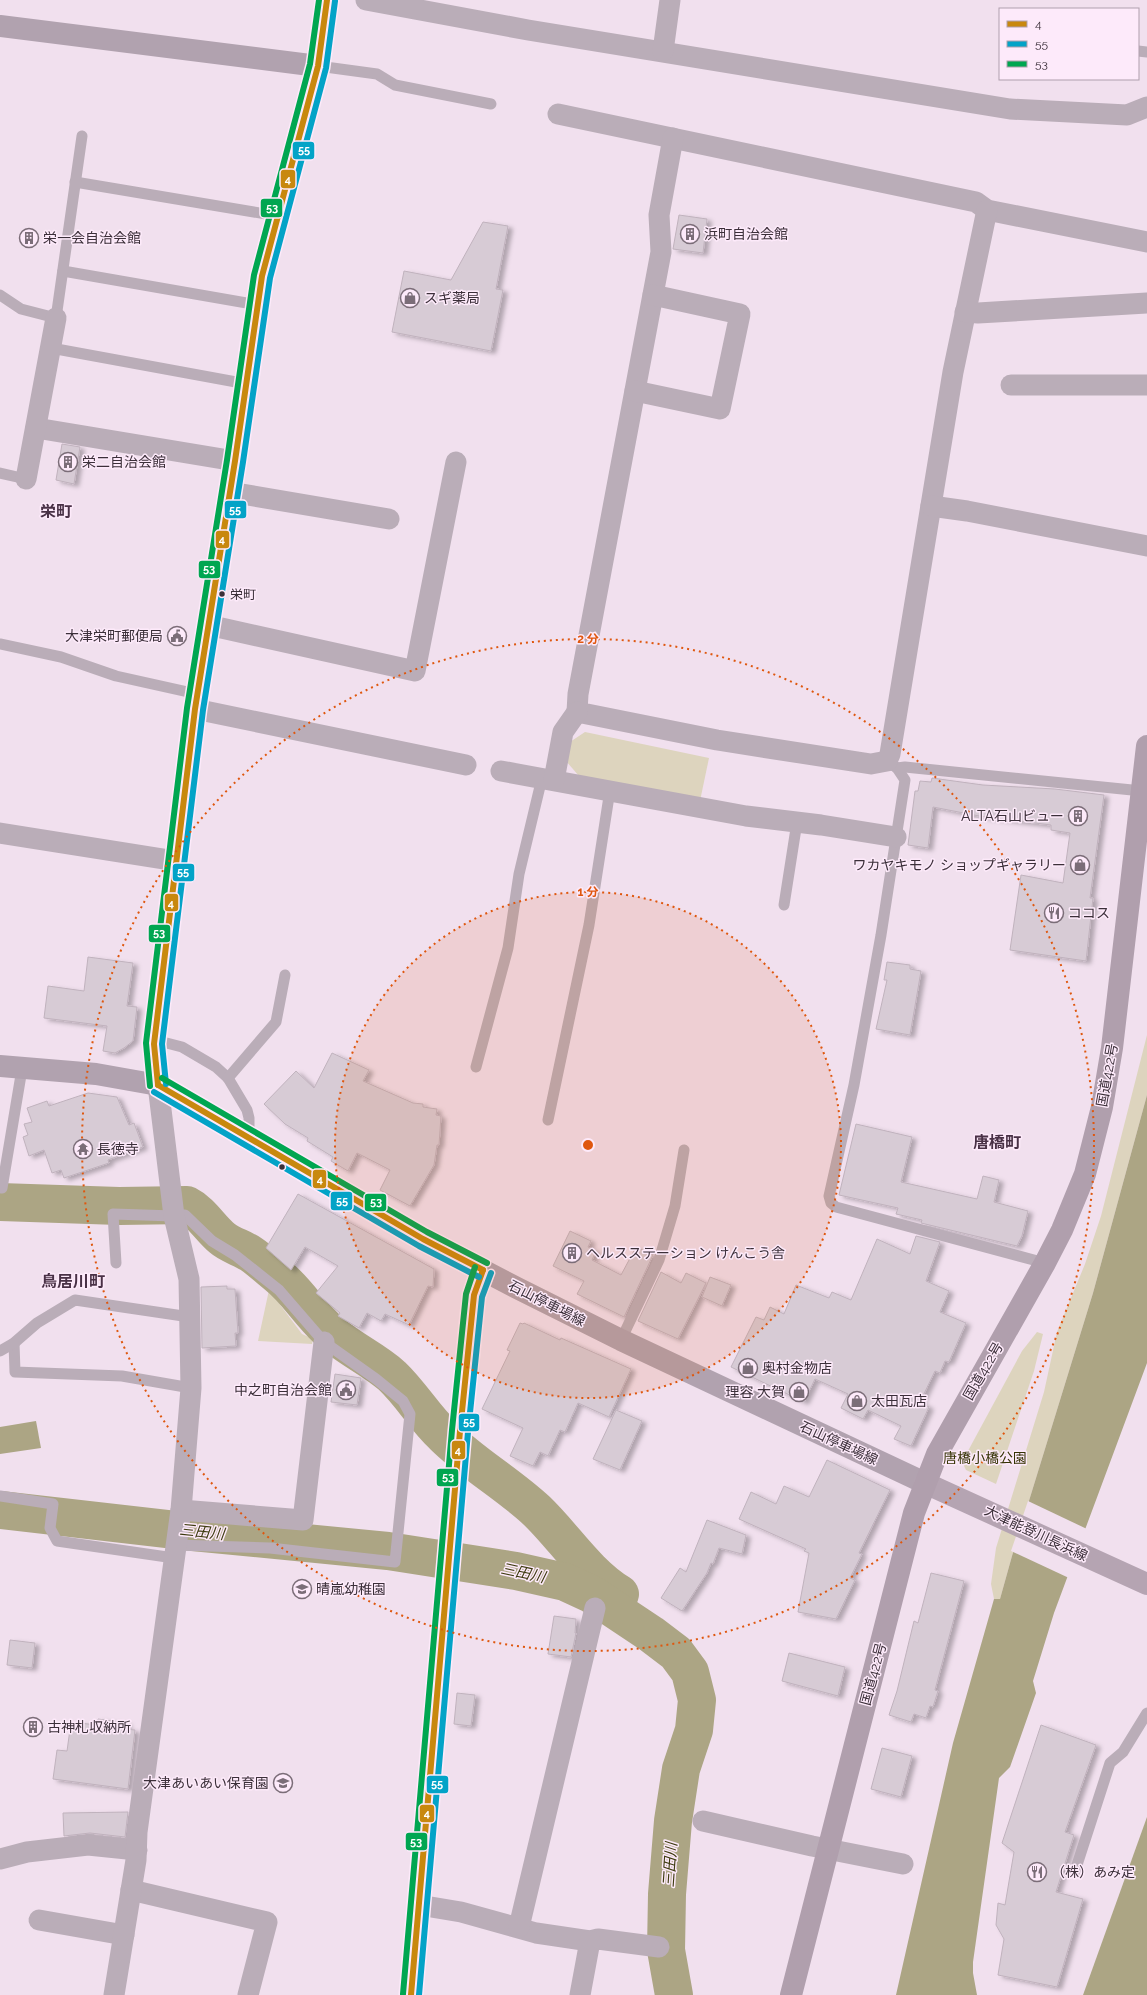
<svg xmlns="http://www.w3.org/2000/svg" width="1147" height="1995" font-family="Raleway,'Noto Sans JP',sans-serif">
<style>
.green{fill:#ddd4be}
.water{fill:#aca584}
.pier{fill:#f1e0ee}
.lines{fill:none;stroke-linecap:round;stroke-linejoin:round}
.river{stroke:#aca584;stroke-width:38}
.building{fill:#d7cbd5;stroke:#c0b2bd;filter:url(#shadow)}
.lane{stroke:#baadb8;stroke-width:11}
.street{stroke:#baadb8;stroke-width:21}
.secondary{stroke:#b1a2af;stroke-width:22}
.primary{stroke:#b5a4b2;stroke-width:22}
.highway{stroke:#b09fad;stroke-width:22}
.bus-1-casing{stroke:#fdeafa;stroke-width:9}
.bus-2-casing{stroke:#fdeafa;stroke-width:9}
.bus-3-casing{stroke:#fdeafa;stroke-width:9}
.bus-1{stroke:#c8880e;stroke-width:6}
.bus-2{stroke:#03a3c7;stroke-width:6}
.bus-3{stroke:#00a651;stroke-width:6}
.ring{fill:none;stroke:#df570e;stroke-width:2;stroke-dasharray:2 4}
.bus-dot{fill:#3b2f39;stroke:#fdeafa;stroke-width:1.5}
.labels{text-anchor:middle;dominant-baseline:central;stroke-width:3;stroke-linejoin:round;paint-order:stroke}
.bus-label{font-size:13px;fill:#3b2f39;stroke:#fdeafa;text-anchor:start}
.poi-label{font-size:14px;fill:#3b2f39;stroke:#fdeafa;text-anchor:start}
.street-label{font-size:14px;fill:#3b2f39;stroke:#fdeafa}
.park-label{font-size:14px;fill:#353304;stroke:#fdeafa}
.water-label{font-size:15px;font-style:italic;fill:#3d3b0f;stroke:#fdeafa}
.quarter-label{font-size:16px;font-weight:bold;fill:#493146;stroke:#fdeafa}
.centre{fill:#df570e;stroke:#fdeafa;stroke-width:2}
.ring-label{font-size:12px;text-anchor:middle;font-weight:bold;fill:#df570e;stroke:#fdeafa;stroke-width:3;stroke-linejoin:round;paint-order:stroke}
.line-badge{stroke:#fdeafa;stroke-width:1.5}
.badge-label{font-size:11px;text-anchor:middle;font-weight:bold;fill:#fff}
</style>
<defs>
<filter id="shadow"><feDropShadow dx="4.5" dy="2.5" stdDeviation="2" flood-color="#0004"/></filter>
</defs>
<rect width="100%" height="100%" fill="#f1e0ee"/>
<!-- green -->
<g class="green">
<polygon points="585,732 709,758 700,801 579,776 566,761 570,742"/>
<polygon points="1147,1035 1147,1095 1093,1293 1012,1556 1000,1599 994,1599 991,1584 996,1548 1044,1392 1057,1332 1085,1264 1101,1216"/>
<polygon points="269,1290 302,1334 313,1339 312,1344 258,1341"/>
<polygon points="1037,1332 1043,1334 1034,1371 996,1484 966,1470 962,1462 1022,1351"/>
</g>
<!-- water -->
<g class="water">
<polygon points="1147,1095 1147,1363 1054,1613 1033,1681 1036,1693 1010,1767 999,1778 973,1962 973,1973 977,1995 896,1995 953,1743 994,1599 1000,1599 1012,1556 1093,1293"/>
<polygon points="36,1421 41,1448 0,1454 0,1427"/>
<polygon points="1147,1817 1147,1995 1083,1995"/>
</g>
<!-- pier -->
<polygon class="pier" points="1028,1501 1087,1529 1069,1578 1011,1551"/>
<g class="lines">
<!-- river -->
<g class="river">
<path d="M 0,1202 L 119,1206 L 187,1205 C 201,1212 210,1228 222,1238 C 230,1245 242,1248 251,1254 C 260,1260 268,1268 277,1275 C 296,1290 308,1311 326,1328 C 345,1347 372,1358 392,1376 C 411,1394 424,1417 443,1435 C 472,1464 507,1483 537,1511 C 565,1538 586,1573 620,1594"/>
<polyline points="0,1510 193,1532 388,1551 516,1571 565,1582 591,1594 651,1634 676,1653 690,1672 697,1700 694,1730 681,1769 673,1821 667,1894 666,1950 674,1995"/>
</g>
</g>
<!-- building -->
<g class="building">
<polygon points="679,215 707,219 703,253 673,249"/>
<polygon points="483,222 508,226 496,289 503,290 491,351 392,332 404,271 451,280"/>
<polygon points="62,444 80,447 74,484 56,480"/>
<polygon points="932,778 983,785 1055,789 1104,795 1090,898 1093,898 1086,961 1010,950 1021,875 1063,883 1070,833 1051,830 1051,825 979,816 933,807 928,848 908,845 915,791 918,791 920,781 931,782"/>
<polygon points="88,957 133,963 127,1006 137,1007 133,1041 124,1048 115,1053 103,1051 107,1026 44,1018 48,986 84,991"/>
<polygon points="887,962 910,965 910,969 921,971 910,1035 876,1029 887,980 884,980"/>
<polygon points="332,1053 369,1070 363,1081 413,1103 423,1104 423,1107 437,1109 436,1115 441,1116 439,1145 437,1145 434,1165 410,1206 380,1190 390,1170 357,1153 348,1171 331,1161 333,1157 307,1141 308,1138 285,1124 264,1104 296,1071 314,1088"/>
<polygon points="88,1093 117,1097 129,1125 134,1123 143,1147 108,1160 109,1163 64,1178 61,1170 52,1173 44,1150 29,1156 23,1137 28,1135 24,1124 32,1122 27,1108 47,1101 49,1106"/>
<polygon points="856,1124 912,1137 901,1182 977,1199 983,1176 999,1180 994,1202 1028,1211 1022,1236 1017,1246 921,1223 922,1220 896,1214 898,1208 839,1195"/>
<polygon points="298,1194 434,1269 433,1287 428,1286 409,1325 385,1314 381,1321 367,1313 359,1328 338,1316 340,1313 316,1293 338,1266 305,1247 291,1270 266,1248"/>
<polygon points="570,1231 591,1241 588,1247 596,1251 592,1260 621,1275 636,1247 653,1255 624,1317 577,1294 584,1281 553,1266"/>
<polygon points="916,1236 940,1242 926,1281 949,1291 940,1312 966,1323 949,1362 945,1361 940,1373 935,1371 920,1402 929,1407 911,1446 894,1439 901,1426 868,1410 863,1419 841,1408 848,1394 815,1379 804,1402 731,1367 756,1317 764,1320 770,1307 784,1314 796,1285 829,1298 832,1292 851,1300 877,1239 910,1254"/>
<polygon points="661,1272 681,1283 686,1273 706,1283 678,1339 638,1321"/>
<polygon points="710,1277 731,1285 722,1306 702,1297"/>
<polygon points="227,1286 227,1289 235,1289 238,1333 235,1333 236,1346 202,1348 201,1287"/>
<polygon points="520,1323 523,1324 524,1323 560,1340 561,1338 631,1369 609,1417 578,1403 565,1432 560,1430 548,1456 540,1452 533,1466 510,1456 523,1428 482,1409 510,1351 507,1350"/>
<polygon points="335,1374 361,1378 357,1405 331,1402"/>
<polygon points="616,1410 642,1421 620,1470 593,1459"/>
<polygon points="827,1460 890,1490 859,1553 862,1554 850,1578 855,1580 836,1619 798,1612 809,1553 804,1551 806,1549 739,1519 751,1492 776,1504 784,1486 809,1497"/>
<polygon points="707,1520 746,1535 742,1554 719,1548 713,1564 711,1563 707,1573 682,1611 661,1598 680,1568 686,1572"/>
<polygon points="931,1573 964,1581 935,1690 938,1691 933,1707 930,1706 926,1718 914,1714 911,1722 889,1715 897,1691 914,1621 918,1623"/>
<polygon points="554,1616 576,1619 575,1633 576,1633 571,1657 548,1654"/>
<polygon points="10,1640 35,1643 32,1668 7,1665"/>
<polygon points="789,1653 845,1667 838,1696 782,1681"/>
<polygon points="457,1693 475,1695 471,1726 454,1724"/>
<polygon points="98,1719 127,1723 126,1729 135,1730 128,1789 53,1779 57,1750 67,1751 71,1722 97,1725"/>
<polygon points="1041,1725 1096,1745 1065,1832 1074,1835 1056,1892 1083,1899 1057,1987 998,1975 1004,1939 996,1925 998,1903 1005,1905 1014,1852 1002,1843"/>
<polygon points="882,1748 912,1756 901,1797 871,1789"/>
<polygon points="128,1812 125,1837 90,1833 64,1836 63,1813"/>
</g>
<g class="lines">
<!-- lane -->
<g class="lane">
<polyline points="1138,51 1147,52"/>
<polyline points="318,66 377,74 395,85 491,104"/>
<polyline points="75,182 278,216"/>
<polyline points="63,271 258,305"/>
<polyline points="0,295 21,309 56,318 82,136"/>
<polyline points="51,348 247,384"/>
<polyline points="0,473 26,479"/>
<polyline points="0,644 61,657 116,676 197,694"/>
<polyline points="887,761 897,768 905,780 881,935 854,1085 829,1196 831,1203 836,1207 1045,1263"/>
<polyline points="897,768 905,767 1142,791"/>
<polyline points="784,905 797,822"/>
<polyline points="155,1040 182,1047 216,1067 228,1078 247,1110 249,1118 249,1138"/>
<polyline points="476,1067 508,948 519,874 542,778"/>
<polyline points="228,1078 276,1022 285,975"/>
<polyline points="548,1120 589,925 610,790"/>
<polyline points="2,1188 22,1069"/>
<polyline points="116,1263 113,1214 174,1216 185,1215 212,1241 235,1255 279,1290 324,1342 376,1379 403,1401 410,1414 395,1562 270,1548 176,1545"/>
<polyline points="621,1340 659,1260 675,1206 684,1150"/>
<polyline points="14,1343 15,1372 122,1376 191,1388"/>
<polyline points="0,1351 14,1343 37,1323 75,1300 190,1317"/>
<polyline points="0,1496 53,1504 50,1528 57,1541 174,1558"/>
<polyline points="1075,1871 1110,1763 1123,1752 1147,1713"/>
</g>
<!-- street -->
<g class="street">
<polyline points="366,0 528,30 1010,109 1127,115 1147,107"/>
<polyline points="663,51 670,0"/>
<polyline points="558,114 976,202 987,210 1147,242"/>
<polyline points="673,138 659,215 661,252 578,694 577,712 717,740 871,764 887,761 890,754 953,372 987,210"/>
<polyline points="965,312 978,313 1147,303"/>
<polyline points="1011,385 1147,385"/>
<polyline points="635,391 720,409 740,314 653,295"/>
<polyline points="36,428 235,461"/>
<polyline points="26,479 56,318"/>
<polyline points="230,492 389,519"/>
<polyline points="931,506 967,511 1147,546"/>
<polyline points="208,625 415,671 456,462"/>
<polyline points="195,709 466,765"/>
<polyline points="501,771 746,816 821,825 896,837"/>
<polyline points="554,780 563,732 577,712"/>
<polyline points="0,833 176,861"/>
<polyline points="181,1510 303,1520 324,1342"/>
<polyline points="703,1821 812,1846 903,1864"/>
<polyline points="0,1859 27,1852 88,1845 137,1850"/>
<polyline points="131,1890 267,1922 248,1995"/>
<polyline points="419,1905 461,1912 536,1933 590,1941 598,1939 659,1947"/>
<polyline points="39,1920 124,1935"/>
<polyline points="519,1927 595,1608"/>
<polyline points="114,1995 136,1860 137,1832 181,1510 191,1388 189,1279 174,1216 158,1085"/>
<polyline points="580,1995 590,1941"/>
</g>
<!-- secondary -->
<g class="secondary">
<polyline points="0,26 318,66"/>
<polyline points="0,1066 96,1074 158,1085 423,1239 517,1288 621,1340 925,1483"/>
<polyline points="158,1085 154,1044 195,709 235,461 262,276 318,66 327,0"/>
<polyline points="411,1995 460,1431 474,1295 483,1270"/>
</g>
<!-- primary -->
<polyline class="primary" points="925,1483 1147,1584"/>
<!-- highway -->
<polyline class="highway" points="791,1995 914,1513 937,1454 1045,1263 1062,1230 1085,1174 1102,1107 1112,1048 1147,746"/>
<defs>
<g id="bus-1">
<polyline points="158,1085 154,1044 195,709 235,461 262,276 318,66 327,0"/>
<polyline points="158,1085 423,1239 483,1270"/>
<polyline points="411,1995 460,1431 474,1295 483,1270"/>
</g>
<g id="bus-2">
<polyline points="166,1084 162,1044 203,710 243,462 270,278 326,68 335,1"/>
<polyline points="154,1092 419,1246 479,1277"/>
<polyline points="419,1995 468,1432 482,1297 491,1273"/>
</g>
<g id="bus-3">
<polyline points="162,1078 427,1232 487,1263"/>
<polyline points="150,1086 146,1043 187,708 227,460 254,275 310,64 319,0"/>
<polyline points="403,1994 452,1430 466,1294 475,1267"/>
</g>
</defs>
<!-- bus-1 casing -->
<use href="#bus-1" class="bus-1-casing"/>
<!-- bus-2 casing -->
<use href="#bus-2" class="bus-2-casing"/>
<!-- bus-3 casing -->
<use href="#bus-3" class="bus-3-casing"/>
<!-- bus-1 -->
<use href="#bus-1" class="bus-1"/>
<!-- bus-2 -->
<use href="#bus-2" class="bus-2"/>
<!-- bus-3 -->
<use href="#bus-3" class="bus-3"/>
</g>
<!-- distance rings -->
<circle cx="588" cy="1145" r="253" fill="#df570e" fill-opacity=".12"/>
<g class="ring">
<circle cx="588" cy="1145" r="253"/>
<circle cx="588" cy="1145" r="506"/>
</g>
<!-- icons -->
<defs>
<symbol id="building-ring" viewBox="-11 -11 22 22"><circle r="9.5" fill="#fdeafa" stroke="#7b6d78" stroke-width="1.5"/><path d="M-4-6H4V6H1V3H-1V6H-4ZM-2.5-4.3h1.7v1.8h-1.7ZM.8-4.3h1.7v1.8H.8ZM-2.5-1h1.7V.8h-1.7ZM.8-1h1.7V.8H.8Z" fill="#7b6d78"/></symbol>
<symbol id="shop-ring" viewBox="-11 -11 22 22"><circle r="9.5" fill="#fdeafa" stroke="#7b6d78" stroke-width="1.5"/><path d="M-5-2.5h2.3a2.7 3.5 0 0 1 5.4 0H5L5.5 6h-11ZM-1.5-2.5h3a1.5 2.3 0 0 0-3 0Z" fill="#7b6d78"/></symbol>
<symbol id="civic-ring" viewBox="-11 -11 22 22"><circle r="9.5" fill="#fdeafa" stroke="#7b6d78" stroke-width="1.5"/><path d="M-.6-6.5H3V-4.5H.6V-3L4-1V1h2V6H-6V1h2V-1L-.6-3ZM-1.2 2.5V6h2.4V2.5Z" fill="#7b6d78"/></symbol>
<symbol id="restaurant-ring" viewBox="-11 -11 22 22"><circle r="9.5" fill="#fdeafa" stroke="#7b6d78" stroke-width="1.5"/><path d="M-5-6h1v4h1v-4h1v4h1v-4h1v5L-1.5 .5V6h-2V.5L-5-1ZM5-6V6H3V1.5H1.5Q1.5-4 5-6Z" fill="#7b6d78"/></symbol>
<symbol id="temple-ring" viewBox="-11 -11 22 22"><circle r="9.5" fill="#fdeafa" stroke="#7b6d78" stroke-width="1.5"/><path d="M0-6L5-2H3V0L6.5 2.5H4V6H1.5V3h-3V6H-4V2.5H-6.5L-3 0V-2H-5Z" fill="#7b6d78"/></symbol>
<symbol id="school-ring" viewBox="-11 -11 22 22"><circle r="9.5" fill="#fdeafa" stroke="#7b6d78" stroke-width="1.5"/><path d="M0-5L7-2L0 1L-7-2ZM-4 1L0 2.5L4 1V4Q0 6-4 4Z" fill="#7b6d78"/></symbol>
</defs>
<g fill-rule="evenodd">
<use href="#building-ring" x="679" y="223" width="22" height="22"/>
<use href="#building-ring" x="18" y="227" width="22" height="22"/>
<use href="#shop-ring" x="399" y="287" width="22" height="22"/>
<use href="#building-ring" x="57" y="451" width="22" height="22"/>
<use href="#civic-ring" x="166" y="625" width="22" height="22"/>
<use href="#building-ring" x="1067" y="805" width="22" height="22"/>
<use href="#shop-ring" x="1069" y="854" width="22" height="22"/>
<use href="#restaurant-ring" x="1043" y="902" width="22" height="22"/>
<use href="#temple-ring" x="72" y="1138" width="22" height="22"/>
<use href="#building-ring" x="561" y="1242" width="22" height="22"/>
<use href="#shop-ring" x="737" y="1357" width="22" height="22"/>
<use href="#civic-ring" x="335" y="1379" width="22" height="22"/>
<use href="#shop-ring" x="788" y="1381" width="22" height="22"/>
<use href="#shop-ring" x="846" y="1390" width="22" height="22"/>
<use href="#school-ring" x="291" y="1578" width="22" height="22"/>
<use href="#building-ring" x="22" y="1716" width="22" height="22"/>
<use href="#school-ring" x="272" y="1772" width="22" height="22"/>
<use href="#restaurant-ring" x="1026" y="1861" width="22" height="22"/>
</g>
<!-- markers -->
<g class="bus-dot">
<circle cx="222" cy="594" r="3.5"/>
<circle cx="282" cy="1167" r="3.5"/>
</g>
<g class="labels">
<!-- bus labels -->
<g class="bus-label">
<text x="230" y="594">栄町</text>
</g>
<!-- poi labels -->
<g class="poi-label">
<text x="704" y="234">浜町自治会館</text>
<text x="43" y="238">栄一会自治会館</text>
<text x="424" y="298">スギ薬局</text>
<text x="82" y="462">栄二自治会館</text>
<text x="163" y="636" text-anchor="end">大津栄町郵便局</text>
<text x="1064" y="816" text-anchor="end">ALTA石山ビュー</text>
<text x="1066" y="865" text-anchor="end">ワカヤキモノ ショップギャラリー</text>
<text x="1068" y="913">ココス</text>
<text x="97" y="1149">長徳寺</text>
<text x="586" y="1253">ヘルスステーション けんこう舎</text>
<text x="762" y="1368">奥村金物店</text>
<text x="332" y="1390" text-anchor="end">中之町自治会館</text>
<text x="785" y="1392" text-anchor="end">理容 大賀</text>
<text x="871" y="1401">太田瓦店</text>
<text x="316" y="1589">晴嵐幼稚園</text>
<text x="47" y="1727">古神札収納所</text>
<text x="269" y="1783" text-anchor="end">大津あいあい保育園</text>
<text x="1051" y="1872">（株）あみ定</text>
</g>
<!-- street labels -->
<g class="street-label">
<text transform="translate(1107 1075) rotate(-80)">国道422号</text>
<text transform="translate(547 1303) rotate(27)">石山停車場線</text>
<text transform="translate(983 1371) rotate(-60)">国道422号</text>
<text transform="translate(839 1443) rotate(25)">石山停車場線</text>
<text transform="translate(1036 1533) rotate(25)">大津能登川長浜線</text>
<text transform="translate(873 1674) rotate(-75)">国道422号</text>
</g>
<!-- park labels -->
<g class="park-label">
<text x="985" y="1458">唐橋小橋公園</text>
</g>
<!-- water labels -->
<g class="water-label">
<text transform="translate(202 1532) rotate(6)">三田川</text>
<text transform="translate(523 1573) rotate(12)">三田川</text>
<text transform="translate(670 1865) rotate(-86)">三田川</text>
</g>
<!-- quarter labels -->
<g class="quarter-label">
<text x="56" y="511">栄町</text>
<text x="997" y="1142">唐橋町</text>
<text x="73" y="1281">鳥居川町</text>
</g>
</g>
<circle cx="588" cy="1145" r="6" class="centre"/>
<g class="ring-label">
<text x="588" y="643">2 分</text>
<text x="588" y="896">1 分</text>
</g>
<g class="line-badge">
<rect x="292" y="141" width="23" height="19" rx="4" fill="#03a3c7"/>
<rect x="280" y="169" width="16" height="20" rx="4" fill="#c8880e"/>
<rect x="260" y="198" width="23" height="20" rx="4" fill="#00a651"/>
<rect x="224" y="500" width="23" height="19" rx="4" fill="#03a3c7"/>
<rect x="215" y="530" width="15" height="19" rx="4" fill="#c8880e"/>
<rect x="198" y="560" width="23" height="19" rx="4" fill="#00a651"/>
<rect x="172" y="863" width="23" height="19" rx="4" fill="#03a3c7"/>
<rect x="164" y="893" width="15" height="19" rx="4" fill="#c8880e"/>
<rect x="148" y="924" width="23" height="19" rx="4" fill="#00a651"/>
<rect x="312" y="1169" width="15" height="20" rx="4" fill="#c8880e"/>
<rect x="330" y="1191" width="23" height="20" rx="4" fill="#03a3c7"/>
<rect x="364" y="1193" width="23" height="19" rx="4" fill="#00a651"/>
<rect x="458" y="1413" width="22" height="19" rx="4" fill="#03a3c7"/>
<rect x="451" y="1440" width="15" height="20" rx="4" fill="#c8880e"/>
<rect x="436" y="1468" width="23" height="19" rx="4" fill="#00a651"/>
<rect x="426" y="1775" width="23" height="19" rx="4" fill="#03a3c7"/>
<rect x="419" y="1804" width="16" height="19" rx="4" fill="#c8880e"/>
<rect x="405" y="1832" width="23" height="19" rx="4" fill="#00a651"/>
</g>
<g class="badge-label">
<text x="304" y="154">55</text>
<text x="288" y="183">4</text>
<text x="272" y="212">53</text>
<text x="235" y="514">55</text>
<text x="222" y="543">4</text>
<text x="209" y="573">53</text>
<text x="183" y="876">55</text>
<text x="171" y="907">4</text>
<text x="159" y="937">53</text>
<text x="320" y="1183">4</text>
<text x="342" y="1205">55</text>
<text x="376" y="1206">53</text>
<text x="469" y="1426">55</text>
<text x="458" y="1454">4</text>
<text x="448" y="1481">53</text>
<text x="437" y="1788">55</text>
<text x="427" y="1817">4</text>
<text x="416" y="1846">53</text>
</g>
<!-- legend -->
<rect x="999" y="8" width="140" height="72" fill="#fdeafa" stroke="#af9fad"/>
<rect x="1007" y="21" width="20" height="6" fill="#c8880e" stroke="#af9fad"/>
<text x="1035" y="28" font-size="12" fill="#3b2f39">4</text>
<rect x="1007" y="41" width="20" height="6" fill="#03a3c7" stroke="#af9fad"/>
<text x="1035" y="48" font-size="12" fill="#3b2f39">55</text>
<rect x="1007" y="61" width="20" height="6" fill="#00a651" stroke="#af9fad"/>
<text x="1035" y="68" font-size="12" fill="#3b2f39">53</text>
</svg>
